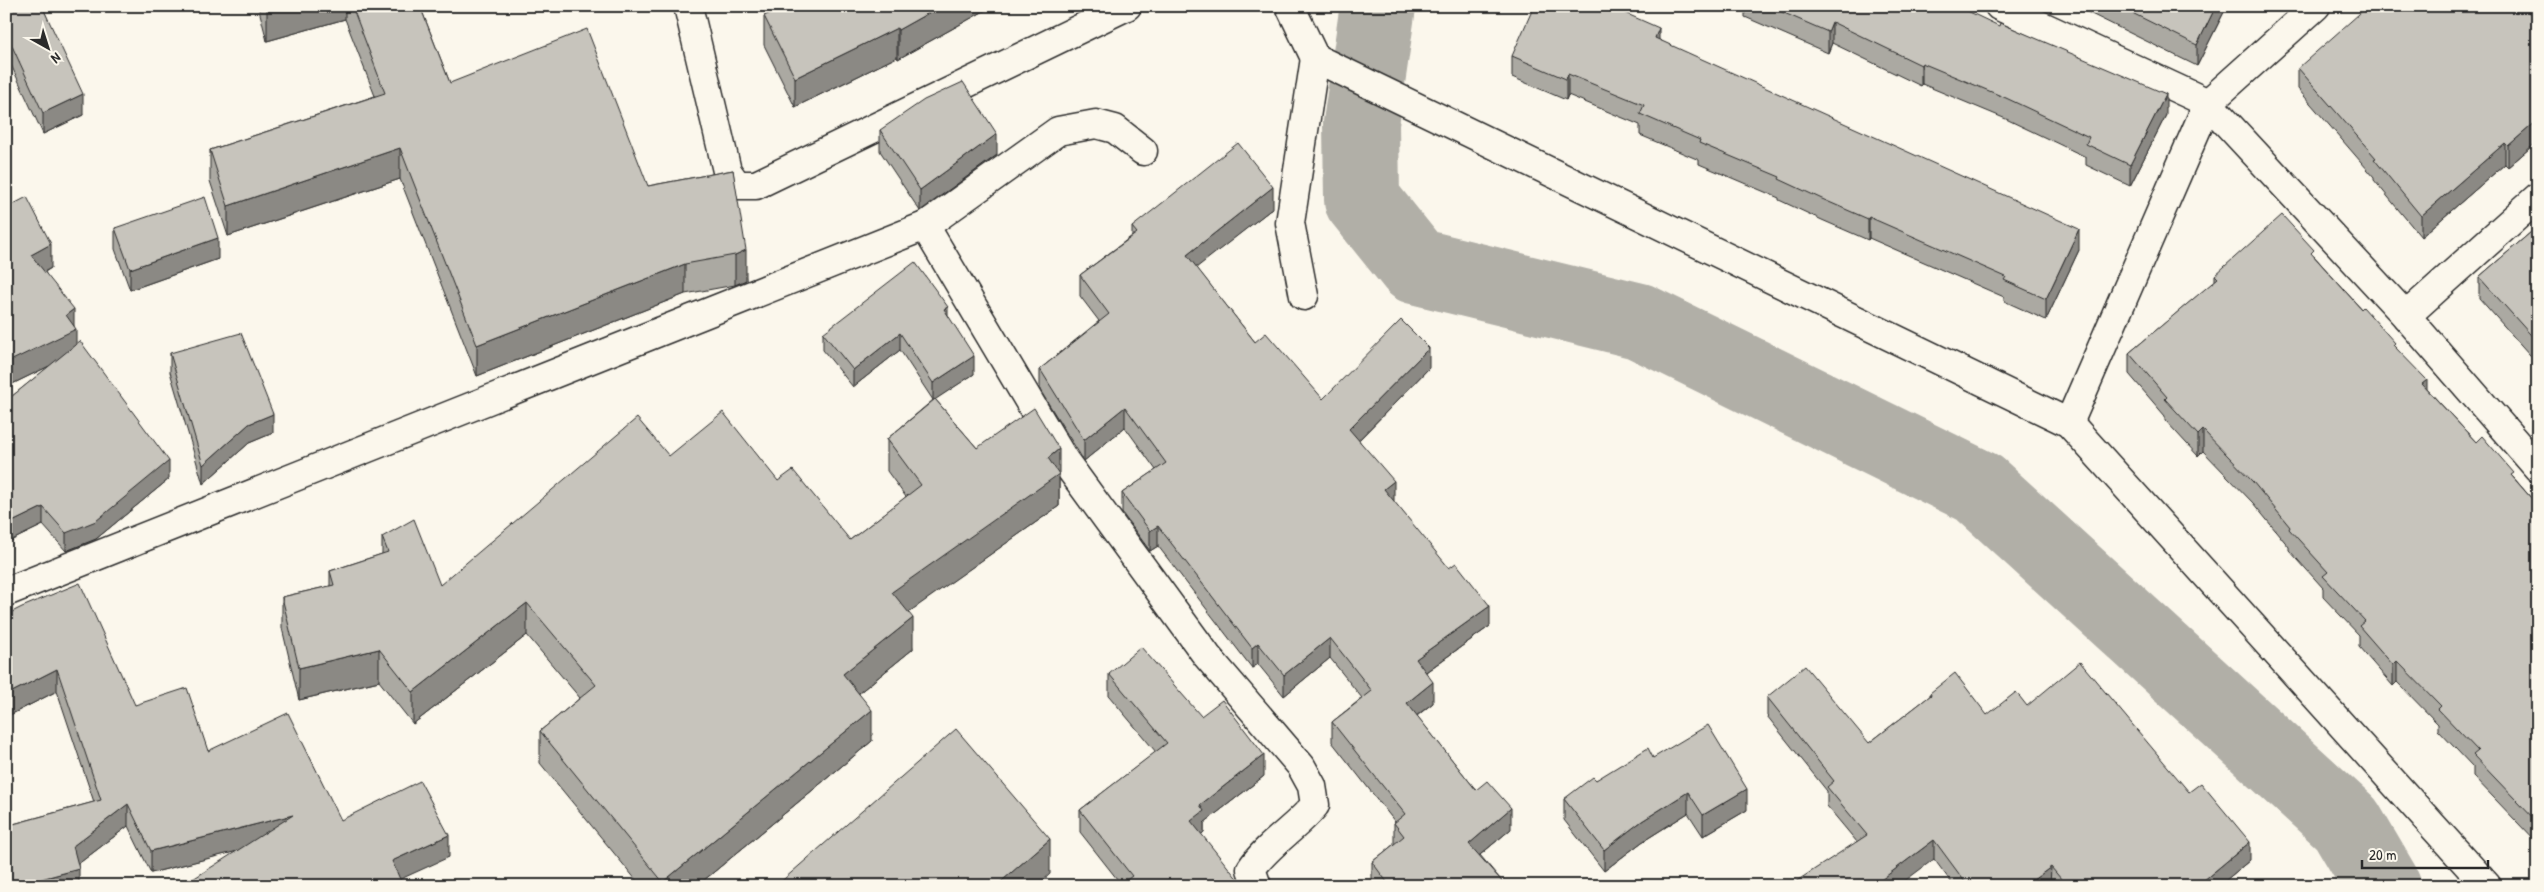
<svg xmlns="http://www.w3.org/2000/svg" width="2544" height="892" font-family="'Patrick Hand',sans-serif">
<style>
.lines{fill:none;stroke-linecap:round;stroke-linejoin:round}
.river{stroke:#b1afa7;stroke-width:76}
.street-casing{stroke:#2b2b2b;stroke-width:31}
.street{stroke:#fbf7ec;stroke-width:28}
.wall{fill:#aba9a2;stroke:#2b2b2b}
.shaded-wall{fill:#8b8984;stroke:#2b2b2b}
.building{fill:#c7c4bc;stroke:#2b2b2b}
</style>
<rect width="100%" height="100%" fill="#fbf7ec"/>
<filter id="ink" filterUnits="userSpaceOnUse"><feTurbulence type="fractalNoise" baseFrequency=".02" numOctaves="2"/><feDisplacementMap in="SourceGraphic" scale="10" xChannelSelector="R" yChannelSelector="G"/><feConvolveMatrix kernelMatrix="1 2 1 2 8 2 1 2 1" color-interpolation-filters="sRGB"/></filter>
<g filter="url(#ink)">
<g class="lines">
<!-- river -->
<polyline class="river" points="1378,6 1361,123 1362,200 1415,266 1639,321 1979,488 2346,823 2383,886"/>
<defs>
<g id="street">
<polyline points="688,6 727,171 737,185 756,185 1127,6"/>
<polyline points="1290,6 1315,58 2069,423 2487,886"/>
<polyline points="1999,6 2208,103 2406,316 2538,468"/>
<path d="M 925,226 L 1064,460 L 1207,656 L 1301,766 L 1312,786 L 1315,805 C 1296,828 1268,844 1251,869 L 1257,886"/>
<polyline points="1304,296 1290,223 1315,58"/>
<polyline points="2406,316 2538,197"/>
<polyline points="2069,423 2208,103 2316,6"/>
<polyline points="6,592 925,226 1058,131 1096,124 1115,129 1143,151"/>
</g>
</defs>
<!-- street casing -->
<use href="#street" class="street-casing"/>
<!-- street -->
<use href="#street" class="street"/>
</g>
<!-- wall -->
<g class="wall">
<polygon points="6,6 45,6 45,12 83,115 43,134 6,54"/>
<polygon points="258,6 420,6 450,83 648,186 733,170 746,280 735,285 685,294 477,376 400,179 228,236 210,181 210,150 375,96 345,19 267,41"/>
<polygon points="993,6 898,59 897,57 795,107 764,45 764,16"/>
<polygon points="1745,6 1957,6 2166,115 2130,186 2086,165 2086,157 2006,119 1922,84 1921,86 1832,43 1828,53 1745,17"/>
<polygon points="2075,6 2227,6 2197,66"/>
<polygon points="2538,8 2538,141 2508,167 2505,164 2421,237 2374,180 2374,177 2298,89 2298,68 2530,14"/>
<polygon points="1659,40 2079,250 2046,320 2004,301 2004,297 1869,238 1868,240 1822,220 1779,200 1779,198 1699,164 1699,160 1640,135 1640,125 1568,95 1566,100 1512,77 1512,56"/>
<polygon points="880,130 997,155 920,211 880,151"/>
<polygon points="6,208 51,268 45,272 74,326 76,345 169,479 96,539 66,551 43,525 6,543 6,401 51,365 6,387"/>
<polygon points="1273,208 1196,267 1255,342 1323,399 1429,368 1359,440 1394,502 1490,626 1426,672 1433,703 1417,716 1476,790 1511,829 1480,855 1506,886 1375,886 1372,882 1372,862 1394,844 1394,823 1395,822 1332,742 1332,722 1362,698 1330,658 1284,696 1258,664 1252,668 1158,546 1150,551 1122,513 1122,493 1156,470 1125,427 1084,461 1040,390 1040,369 1099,321 1080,296 1080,275 1132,236 1132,227"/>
<polygon points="2538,226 2538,364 2479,298 2479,277"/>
<polygon points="115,228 218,259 130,290 115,249"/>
<polygon points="2314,256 2395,347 2427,389 2476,442 2514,478 2538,506 2538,844 2473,776 2473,767 2438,730 2438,724 2397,682 2393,686 2359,647 2359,635 2323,597 2323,588 2289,550 2289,547 2253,503 2203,451 2198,456 2165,420 2165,416 2129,374 2129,353 2215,281 2215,275"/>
<polygon points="948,315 974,374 935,399 977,448 1059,480 1059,506 908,612 913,649 859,693 872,741 697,886 641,886 540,763 540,731 580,698 527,635 413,724 379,681 299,700 282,628 282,597 330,586 330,571 382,554 382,537 440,585 669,456 778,481 850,540 906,497 887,471 887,439 933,400 900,350 853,387 823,350 823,333"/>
<polygon points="170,353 273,433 249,443 203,484 170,372"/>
<polygon points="6,615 135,705 208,751 341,820 449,857 236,851 151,873 128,826 78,864 79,886 6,886 6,826 94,802 57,691 6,717"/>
<polygon points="1109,674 1201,716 1264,776 1204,823 1204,832 1202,834 1121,884 1080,832 1080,810 1156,752 1109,696"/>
<polygon points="1930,693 1987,715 2027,706 2189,792 2250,860 2219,886 1954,886 1934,859 1857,842 1827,806 1827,791 1767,716 1767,697 1869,743 1930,696"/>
<polygon points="1653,758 1747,810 1703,836 1688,813 1642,842 1604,871 1564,820 1564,799 1596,780"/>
</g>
<!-- shaded-wall -->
<g class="shaded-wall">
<polygon points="282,6 345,6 345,19 267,41 267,11"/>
<polygon points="941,6 993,6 898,59 898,30"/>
<polygon points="2216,6 2227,6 2197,66 2197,45"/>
<polygon points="1832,22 1832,43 1828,53 1828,32"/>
<polygon points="897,28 897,57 795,107 795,78"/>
<polygon points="1659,28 1659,49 1655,38"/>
<polygon points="1922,63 1922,84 1921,86 1921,65"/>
<polygon points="1568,74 1568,95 1566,100 1566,79"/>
<polygon points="83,94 83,115 43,134 43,113"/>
<polygon points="2166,94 2166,115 2130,186 2130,165"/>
<polygon points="2538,120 2538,141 2508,167 2508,146"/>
<polygon points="997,134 997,155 920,211 920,190"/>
<polygon points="2505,143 2505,164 2421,237 2421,216"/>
<polygon points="400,148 400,179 228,236 228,206"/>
<polygon points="1273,187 1273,208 1187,275 1187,255"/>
<polygon points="1869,217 1869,238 1868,240 1868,219"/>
<polygon points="2079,229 2079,250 2046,320 2046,299"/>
<polygon points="218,238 218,259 130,290 130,269"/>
<polygon points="51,244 51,268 31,279 31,255"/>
<polygon points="746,250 746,280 735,285 735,255"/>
<polygon points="685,264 685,294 477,376 477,345"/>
<polygon points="948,307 948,324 944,309"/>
<polygon points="74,309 74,330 76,329 76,353 6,387 6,363"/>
<polygon points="900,333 900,350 853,387 853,370"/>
<polygon points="1429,348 1429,368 1349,450 1349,429"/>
<polygon points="974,356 974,374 933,401 933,383"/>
<polygon points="2427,380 2427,401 2422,384"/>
<polygon points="1125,407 1125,427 1084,461 1084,440"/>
<polygon points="273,414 273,433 249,443 203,484 203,465 249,424"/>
<polygon points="2203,430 2203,451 2198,456 2198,435"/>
<polygon points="1059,449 1059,506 892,624 892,592"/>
<polygon points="169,461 169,479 96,539 66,551 66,533"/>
<polygon points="1394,481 1394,501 1384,510 1384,489"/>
<polygon points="43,507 43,525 6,543 6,525"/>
<polygon points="1158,526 1158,546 1150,551 1150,531"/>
<polygon points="527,603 527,635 413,724 413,692"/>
<polygon points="1490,606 1490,626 1416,679 1416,659"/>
<polygon points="913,618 913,649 843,706 843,674"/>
<polygon points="1330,638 1330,658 1284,696 1284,675"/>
<polygon points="1258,643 1258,664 1252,668 1252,648"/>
<polygon points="379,649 379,681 299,700 299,668"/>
<polygon points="2397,661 2397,682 2393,686 2393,665"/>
<polygon points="57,669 57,691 6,717 6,695"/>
<polygon points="1433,682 1433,703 1407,723 1407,703"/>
<polygon points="872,710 872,741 697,886 663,886 663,882"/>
<polygon points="1264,755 1264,776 1204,823 1204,832 1191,843 1191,821 1200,805"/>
<polygon points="1747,789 1747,810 1703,836 1703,815"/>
<polygon points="1688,792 1688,813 1642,842 1604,871 1604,850 1642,821"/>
<polygon points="128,804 128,826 73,868 73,846"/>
<polygon points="1511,808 1511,829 1469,864 1469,844"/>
<polygon points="293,815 293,837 151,873 151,851"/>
<polygon points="449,835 449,857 392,883 392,861"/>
<polygon points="1050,839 1050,874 1037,886 996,886"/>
<polygon points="1934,840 1934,859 1898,886 1873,886"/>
<polygon points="2250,842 2250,860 2219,886 2197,886"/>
<polygon points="2051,867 2050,886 2025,886"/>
<polygon points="79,869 79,886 41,886 41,879"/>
</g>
<!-- building -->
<g class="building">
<polygon points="6,6 42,6 83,94 43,113 6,33"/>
<polygon points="265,6 282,6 267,11"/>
<polygon points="352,6 420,6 450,83 587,29 648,186 733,170 746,250 735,255 685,264 477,345 400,148 228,206 210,150 385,93"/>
<polygon points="785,6 941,6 898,30 897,28 795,78 764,16"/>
<polygon points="1534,6 1609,6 1659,28 1655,38 2079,229 2046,299 2004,280 2006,277 1869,217 1868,219 1822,199 1779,179 1780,177 1699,143 1700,140 1640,114 1644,105 1568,74 1566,79 1512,56"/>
<polygon points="1768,6 1957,6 1999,26 2000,23 2166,94 2130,165 2086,144 2089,137 2006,98 1922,63 1921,65 1832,22 1828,32"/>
<polygon points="2118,6 2216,6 2197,45"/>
<polygon points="2368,6 2524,6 2530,14 2538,8 2538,120 2508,146 2505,143 2421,216 2374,159 2376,158 2298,68"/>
<polygon points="963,82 997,134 920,190 880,130 924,100"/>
<polygon points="1238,143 1273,187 1187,255 1255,342 1266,333 1323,399 1401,320 1429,348 1349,429 1394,481 1384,489 1449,568 1456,563 1490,606 1416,659 1433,682 1407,703 1476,790 1487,781 1511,808 1469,844 1506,886 1390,886 1372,862 1404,836 1394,823 1405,814 1332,722 1372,691 1330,638 1284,675 1258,643 1252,648 1158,526 1150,531 1122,493 1166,463 1125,407 1084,440 1040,369 1109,314 1080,275 1137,233 1132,227"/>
<polygon points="27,197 51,244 31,255 74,309 66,315 76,329 6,363 6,208"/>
<polygon points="205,197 218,238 130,269 115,228"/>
<polygon points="2282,215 2314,250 2311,253 2361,309 2363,307 2395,343 2393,345 2427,380 2422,384 2476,442 2482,436 2514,473 2511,475 2538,506 2538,823 2473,755 2478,751 2438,709 2441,706 2397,661 2393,665 2359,626 2365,621 2323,576 2328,572 2289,529 2290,527 2253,482 2203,430 2198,435 2165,399 2167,397 2129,353 2218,278 2215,275"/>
<polygon points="2538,226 2538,343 2479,277"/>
<polygon points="915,262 948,307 944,309 974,356 933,383 900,333 853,370 823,333"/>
<polygon points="241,333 273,414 249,424 203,465 170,353"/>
<polygon points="80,341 169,461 96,521 66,533 43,507 6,525 6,401"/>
<polygon points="935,399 977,448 1034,408 1059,449 1048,458 1059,474 892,592 913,618 843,674 872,710 663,882 540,731 596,685 527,603 413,692 379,649 299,668 282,597 334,585 330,571 388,552 382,537 414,519 440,585 637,418 669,456 723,412 778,481 793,470 850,540 921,485 887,439"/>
<polygon points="80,583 135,705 187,688 208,751 288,713 341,820 420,781 449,835 392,861 403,886 182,886 293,815 151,851 128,804 73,846 79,869 41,879 45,886 9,886 6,873 6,826 101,800 57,669 6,695 6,615 22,607"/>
<polygon points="1141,647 1201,716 1222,700 1264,755 1200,805 1204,811 1191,821 1243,886 1119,886 1132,876 1080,810 1167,743 1109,674"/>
<polygon points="2080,662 2189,792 2201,783 2250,842 2197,886 2067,886 2051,867 2025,886 1968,886 1934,840 1873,886 1789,886 1867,835 1827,787 1834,781 1767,697 1805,666 1869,743 1931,695 1930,693 1955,673 1987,715 2016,692 2027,706"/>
<polygon points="1708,725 1747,789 1703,815 1688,792 1642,821 1604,850 1564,799 1593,777 1596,780 1648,748 1653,758"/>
<polygon points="956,729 1050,839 996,886 776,886"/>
</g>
</g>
<!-- margin -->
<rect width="2544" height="892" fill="none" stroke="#fbf7ec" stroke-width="25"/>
<rect x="12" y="12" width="2519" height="867" fill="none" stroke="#2b2b2b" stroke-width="2" filter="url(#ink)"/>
<!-- north arrow -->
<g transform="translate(48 48) rotate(141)" stroke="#fbf7ec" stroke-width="4" paint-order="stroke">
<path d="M0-4L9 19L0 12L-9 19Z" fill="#2b2b2b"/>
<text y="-8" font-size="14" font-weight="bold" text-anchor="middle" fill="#2b2b2b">N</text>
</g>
<!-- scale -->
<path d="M2362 860v8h126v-8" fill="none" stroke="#2b2b2b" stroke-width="2.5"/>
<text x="2369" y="860" font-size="15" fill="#2b2b2b" stroke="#fbf7ec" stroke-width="4" paint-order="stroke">20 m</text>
</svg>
